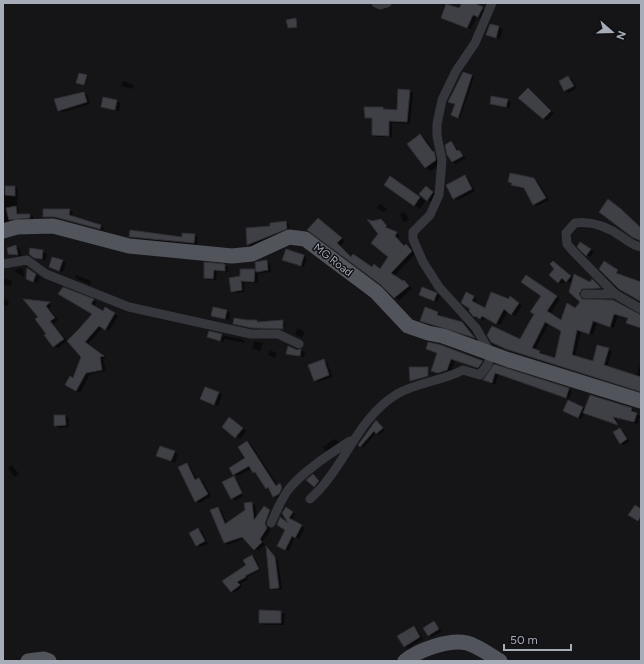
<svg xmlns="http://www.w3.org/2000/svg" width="644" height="664" font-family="Figtree,sans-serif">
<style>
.shadow{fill:#0007;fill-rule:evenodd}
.building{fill:#3f4045;stroke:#2f2f34;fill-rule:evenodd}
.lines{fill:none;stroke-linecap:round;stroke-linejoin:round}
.street{stroke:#36373d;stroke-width:9}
.primary{stroke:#52545c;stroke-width:15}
.labels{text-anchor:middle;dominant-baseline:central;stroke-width:3;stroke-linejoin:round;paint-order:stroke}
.street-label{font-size:11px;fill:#a6acb8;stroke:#101013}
</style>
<rect width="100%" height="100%" fill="#151518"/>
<!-- shadow -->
<g class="shadow">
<polygon points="463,3 471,3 486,10 482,19 477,16 471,29 446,19 460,10"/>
<polygon points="296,19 298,27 288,28"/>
<polygon points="490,25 503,29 500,39 487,35"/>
<polygon points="86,75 88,76 85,85 79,83"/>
<polygon points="472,76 474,77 460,118 455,116 456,104"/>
<polygon points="568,77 572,79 577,88 569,93 565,91 560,82"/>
<polygon points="123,81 134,85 132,89 121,86"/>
<polygon points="528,89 554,113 547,121 520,98"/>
<polygon points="410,91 413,93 410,124 392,123 392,137 376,137 373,135 373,119 366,117 382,108 386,110 398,111"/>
<polygon points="84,93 88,96 90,104 63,112 59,110"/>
<polygon points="104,98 121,103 119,111 102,106"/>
<polygon points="507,100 511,102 510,108 491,104"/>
<polygon points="420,135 426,139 441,164 431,171 425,168"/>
<polygon points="451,142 466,158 456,164 452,162"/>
<polygon points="3,149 5,156 3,157"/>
<polygon points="465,176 468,178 475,191 458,200 454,198"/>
<polygon points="534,179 538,182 549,200 537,206 534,204 526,189 516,187 509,182"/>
<polygon points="396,180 425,201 420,209 414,205"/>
<polygon points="15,187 18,189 17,206 20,215 30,215 33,216 33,219 18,219 3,224 3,188"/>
<polygon points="426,187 436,195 431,202 427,200"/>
<polygon points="380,204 387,209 384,212 376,208"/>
<polygon points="44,210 70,210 73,212 72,217 101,226 104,228 103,230 59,218 47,218 44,217"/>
<polygon points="405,212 409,220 403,222 400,214"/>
<polygon points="381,220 390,228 387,229 400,235 398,239 405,246 406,245 410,247 415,254 394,276 408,284 412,289 399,300 309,230 322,222 345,241 340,246 352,258 373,268 381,270 389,257 380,234"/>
<polygon points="286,222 289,225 290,230 252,247 248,245 247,229 271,227"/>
<polygon points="194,235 198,237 197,245 133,238 130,236 183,238"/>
<polygon points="581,244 594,252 590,257 578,247"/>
<polygon points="16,246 20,249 22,257 9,254"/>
<polygon points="31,250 47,253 46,260 39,259 30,254"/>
<polygon points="304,256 307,258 304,267 287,261"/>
<polygon points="62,261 66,263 63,272 54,269"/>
<polygon points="266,261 270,263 271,272 261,273 258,272 258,283 244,283 245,292 235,293 232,291 241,277 254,270 257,272 256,263"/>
<path d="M 553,262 L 574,278 L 590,283 L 592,280 L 603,290 L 582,296 L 584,300 L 641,316 L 641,328 L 628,323 L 629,319 L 618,315 L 614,328 L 597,323 L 593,335 L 581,331 L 575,357 L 594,362 L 608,349 L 612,351 L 607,367 L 636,376 L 641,362 L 641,392 L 510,351 L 496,344 L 520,341 L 535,314 L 542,296 L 530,278 L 560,299 L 550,314 L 562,321 L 581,302 L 572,284 L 566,280 L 562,284 L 558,282 ZM 549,323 L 562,331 L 556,359 L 535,350 Z"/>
<polygon points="205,263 225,265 228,267 228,272 217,271 216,280 208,280 205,278"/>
<polygon points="601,267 641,284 641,302 619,288"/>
<polygon points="21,268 23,269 24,277 15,272 16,269"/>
<polygon points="31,272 40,277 37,283 27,278"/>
<polygon points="76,275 91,281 90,285 75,278"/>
<polygon points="3,278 12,281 11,286 3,285"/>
<polygon points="63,288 97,302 94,307 103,312 105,308 118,316 109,331 103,327 88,344 106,358 103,359 106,371 90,374 80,393 66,385 74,379 83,357 68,341 93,314"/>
<polygon points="436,294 440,296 437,302 420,295"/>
<polygon points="466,294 477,299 475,304 485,309 509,300 514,300 522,306 515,316 508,311 500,325 486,317 484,320 475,316 470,311 471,309"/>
<polygon points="3,298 9,301 8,306 3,305"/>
<polygon points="25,301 52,305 49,308 58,320 53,324 67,341 58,348 54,346 45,335 47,334 40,317"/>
<polygon points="425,309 438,313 441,315 441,317 466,325 476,339 425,322"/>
<polygon points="227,311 230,313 229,320 212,315"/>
<polygon points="245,321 282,321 285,323 285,329 255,329 236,325"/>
<polygon points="298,328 305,332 302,338 295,334"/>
<polygon points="221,335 241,339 245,341 244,343 224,339 224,342 208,337"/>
<polygon points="255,341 263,343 260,351 252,348"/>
<polygon points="270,350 277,353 275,358 268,355"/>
<polygon points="301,350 305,352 304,357 287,353"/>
<polygon points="431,351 482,361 486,363 482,369 455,360 451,372 442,375 433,370 438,354"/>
<polygon points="324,360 327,363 333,377 318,382 314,380"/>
<polygon points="495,365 569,389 572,391 569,399 499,374 495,385 488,382 484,380"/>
<polygon points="428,368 429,376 411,380"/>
<polygon points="218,393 222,395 218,406 205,400"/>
<polygon points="582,407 586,409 631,409 635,411 634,413 640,416 638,424 615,418 620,426 585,413 581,419 567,413"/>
<polygon points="65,416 69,418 69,427 59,428 55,426"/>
<polygon points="233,421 246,431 240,439 223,427"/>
<polygon points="376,421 385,430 379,435 376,433 364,447 361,446"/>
<polygon points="620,429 623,431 630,441 624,445 620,443"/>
<polygon points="335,439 341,444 329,452 325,450 323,447"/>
<polygon points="247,442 251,444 278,486 280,485 283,487 285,490 282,495 277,498 274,496 252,468 238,476 234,474 246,459"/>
<polygon points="174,452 178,454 175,463 161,458"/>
<polygon points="187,464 190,466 197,480 203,481 211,496 200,503 196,501"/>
<polygon points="12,465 19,474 14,477 8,468"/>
<polygon points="313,475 322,483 318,488 314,486"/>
<polygon points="234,477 237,479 245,495 236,479 234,479 243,496 235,501 232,498"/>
<polygon points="251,503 255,505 257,518 268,509 273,513 268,526 271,530 262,542 265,545 258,551 245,538 228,545 225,543 218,508 221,510 227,524 246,511"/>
<polygon points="286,509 295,514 291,521 305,528 299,539 295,537 289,551 279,546 291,525"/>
<polygon points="198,529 202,531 208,544 200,547 197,545"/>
<polygon points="267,548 278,560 282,590 274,590 271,589"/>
<polygon points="252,556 255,558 261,570 247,577 248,579 240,584 242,587 234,593 231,591"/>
<polygon points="281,612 285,614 284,625 263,625 260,622"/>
<polygon points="434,622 442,631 432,637 429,635"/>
<polygon points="414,627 417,629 423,639 408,648 404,646"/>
</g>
<!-- building -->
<g class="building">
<polygon points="462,3 474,3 483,7 478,17 473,15 467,28 441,18 446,4 459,8"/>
<polygon points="296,18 297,27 288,28 286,20"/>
<polygon points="490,24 499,26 496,38 486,35"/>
<polygon points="463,72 472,75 458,118 451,115 455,104 448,102"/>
<polygon points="79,73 87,75 84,85 76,83"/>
<polygon points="568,76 574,86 564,91 559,81"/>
<polygon points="528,88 551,111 543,119 518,98"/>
<polygon points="398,89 410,90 407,122 389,121 389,136 372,135 372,118 365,118 364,107 383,107 383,109 397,110"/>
<polygon points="84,92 87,102 58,111 54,99"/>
<polygon points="491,96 508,99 506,107 490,104"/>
<polygon points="103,97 117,100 115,110 101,107"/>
<polygon points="420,134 433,152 434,151 436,160 425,168 407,144"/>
<polygon points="451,141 457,151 459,150 463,156 452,162 447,155 445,145"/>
<polygon points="510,173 534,178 546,198 533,205 524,188 511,185 512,183 508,182"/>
<polygon points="465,175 472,189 453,199 446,185"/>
<polygon points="390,176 420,197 414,206 384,185"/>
<polygon points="5,186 15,186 15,196 5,195"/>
<polygon points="426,186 433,192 427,201 419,194"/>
<polygon points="608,199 621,209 641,228 641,241 632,237 599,212"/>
<polygon points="16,206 17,214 30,214 30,218 9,220 6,208"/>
<polygon points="43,209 70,209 69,215 101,225 100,229 55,217 43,217"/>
<polygon points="318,218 342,238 337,243 351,257 353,254 372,267 374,264 380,269 388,257 371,243 378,234 367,219 372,221 381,219 387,226 385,227 397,232 395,236 404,246 406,244 412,251 391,273 403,281 404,280 409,286 394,298 381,285 307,230"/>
<polygon points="286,221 287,229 247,245 246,228 270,226 270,223"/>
<polygon points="130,230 182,237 182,233 195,234 194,243 131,237 129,237"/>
<polygon points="580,242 591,249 586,256 577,247"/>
<polygon points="16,245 18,255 8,254 7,248"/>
<polygon points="30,248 43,250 42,259 34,258 29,254"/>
<polygon points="286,249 304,255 301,266 282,260"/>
<polygon points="52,257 63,260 59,271 49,267"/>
<polygon points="267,260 268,270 256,272 255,262"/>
<polygon points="553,261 571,276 566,282 562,278 558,283 549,275 554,269 550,264"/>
<polygon points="604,261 618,270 616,273 641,282 640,301 619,289 599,269"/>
<polygon points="204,262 225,264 225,271 214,270 213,279 204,278"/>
<polygon points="27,268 36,274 33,282 26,279"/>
<polygon points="240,269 255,269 254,282 241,281 242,290 231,292 229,278 240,276"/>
<path d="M 574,274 L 590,282 L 592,279 L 601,288 L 582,289 L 579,294 L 582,299 L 613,300 L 641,315 L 641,328 L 626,323 L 628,318 L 614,314 L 610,327 L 593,321 L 589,334 L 577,330 L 572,355 L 593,361 L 597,345 L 609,348 L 604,365 L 641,377 L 641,392 L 506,349 L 491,342 L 487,335 L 492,326 L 520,339 L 534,314 L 530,312 L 541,296 L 521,282 L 526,275 L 557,296 L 547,311 L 561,320 L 567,303 L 575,308 L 580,302 L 569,292 ZM 545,322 L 561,331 L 555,358 L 539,353 L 540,351 L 532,348 Z"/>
<polygon points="63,287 94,299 91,304 103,311 105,307 115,313 105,330 99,326 85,342 104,356 100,357 102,370 86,373 76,391 65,385 70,376 73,378 81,357 67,341 78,330 92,314 58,294"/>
<polygon points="422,287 437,293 434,301 419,295"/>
<polygon points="466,292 474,296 472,301 485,308 491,292 509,299 510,296 519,303 511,315 504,309 496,324 482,316 480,319 475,316 474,317 469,311 470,309 461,303"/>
<polygon points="23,299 50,302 46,306 55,318 50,321 64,339 53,347 44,335 46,334 35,319 38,317"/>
<polygon points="213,307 227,310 225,319 211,316"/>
<polygon points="425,307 438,312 437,315 462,322 475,338 420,321"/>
<polygon points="234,318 246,320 257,320 257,322 283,320 283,329 252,328 233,324"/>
<polygon points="209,331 222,334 220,341 207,337"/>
<polygon points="428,342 441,345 483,361 478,368 451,359 447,370 438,373 431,371 437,353 426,349"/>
<polygon points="288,346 297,350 301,349 300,356 286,354"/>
<polygon points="324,359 329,375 314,381 308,365"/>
<polygon points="494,364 569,388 566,398 495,373 492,383 483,380"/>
<polygon points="409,367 428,367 428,376 410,381"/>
<polygon points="205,387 219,392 214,405 200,399"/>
<polygon points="590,395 632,408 631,411 637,413 634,422 613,417 618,425 583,413"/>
<polygon points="568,400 583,407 578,418 563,411"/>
<polygon points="54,415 65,415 66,425 54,426"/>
<polygon points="229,417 243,428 235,438 222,427"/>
<polygon points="376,420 383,428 376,434 374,431 360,447 358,445"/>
<polygon points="620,428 627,439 620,444 613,432"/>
<polygon points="247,441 276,486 280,483 282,488 279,494 273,497 268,487 266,489 255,472 253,473 249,466 233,475 229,468 245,458 238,447"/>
<polygon points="160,446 175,451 171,461 156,456"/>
<polygon points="187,463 195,480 199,478 208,494 195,502 178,467"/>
<polygon points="313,474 319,481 314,487 306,480"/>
<polygon points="234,476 242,493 231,499 222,482"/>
<polygon points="252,502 254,520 264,506 270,510 265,523 267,528 260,539 262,542 254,550 242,537 224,543 210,510 218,507 225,524 245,510 244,503"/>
<polygon points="635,505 641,509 641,516 638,521 628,515"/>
<polygon points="286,507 293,512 289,518 302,525 295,538 292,536 285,550 277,546 285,530 277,525 280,517 288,523 282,513"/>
<polygon points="198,528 205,541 196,546 189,533"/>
<polygon points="266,546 275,557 279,588 270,589"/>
<polygon points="252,555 259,569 245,576 246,577 237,582 240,585 231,592 222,581 246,565 243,560"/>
<polygon points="259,610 281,611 281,623 259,623"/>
<polygon points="434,621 439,629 428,636 423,628"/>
<polygon points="414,626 420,637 404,647 397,636"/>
</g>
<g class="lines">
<!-- street -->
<g class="street">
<polyline points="376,3 380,5 387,3"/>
<polyline points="3,264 27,260 46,274 129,307 251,334 278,334 299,344"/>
<polyline points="585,294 615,294 641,309"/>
<path d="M 615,294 L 573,251 L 567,244 L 566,233 L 575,223 C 591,221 608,227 622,237 C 628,241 633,246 641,247"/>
<path d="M 310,499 C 345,468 356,419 397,394 C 418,382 442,381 463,370 L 480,375 L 488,364 L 491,354 L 476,328 L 439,287 L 423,262 L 413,239 L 413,232 L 430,215 L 439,195 L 442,160 L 437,136 L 437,124 L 442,100 L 456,71 L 475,43 L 492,3"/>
<path d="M 271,523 C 276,512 281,500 288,490 C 303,471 330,454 350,441"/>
</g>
<!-- primary -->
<g class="primary">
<polyline points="3,231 17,227 53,226 129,246 232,256 252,254 289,237 305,239 376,292 408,326 428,333 443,336 509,360 641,401"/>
<polyline points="28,661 44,659 49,661"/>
<path d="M 405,661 C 418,650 449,639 467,643 C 478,646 490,655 500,661"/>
</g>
</g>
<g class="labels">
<!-- street labels -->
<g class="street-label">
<text transform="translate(333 260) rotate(38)">MG Road</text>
</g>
</g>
<!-- border -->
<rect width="644" height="664" fill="none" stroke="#a6acb8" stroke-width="8"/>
<!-- north arrow -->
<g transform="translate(612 32) rotate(110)" stroke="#101013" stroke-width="3" paint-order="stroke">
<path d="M0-3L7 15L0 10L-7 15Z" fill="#a6acb8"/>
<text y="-6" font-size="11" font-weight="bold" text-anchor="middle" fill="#a6acb8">N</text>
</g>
<!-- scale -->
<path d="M504 644v6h67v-6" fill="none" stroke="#a6acb8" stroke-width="2"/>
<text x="510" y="644" font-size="12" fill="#a6acb8" stroke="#101013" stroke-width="3" paint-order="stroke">50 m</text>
</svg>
